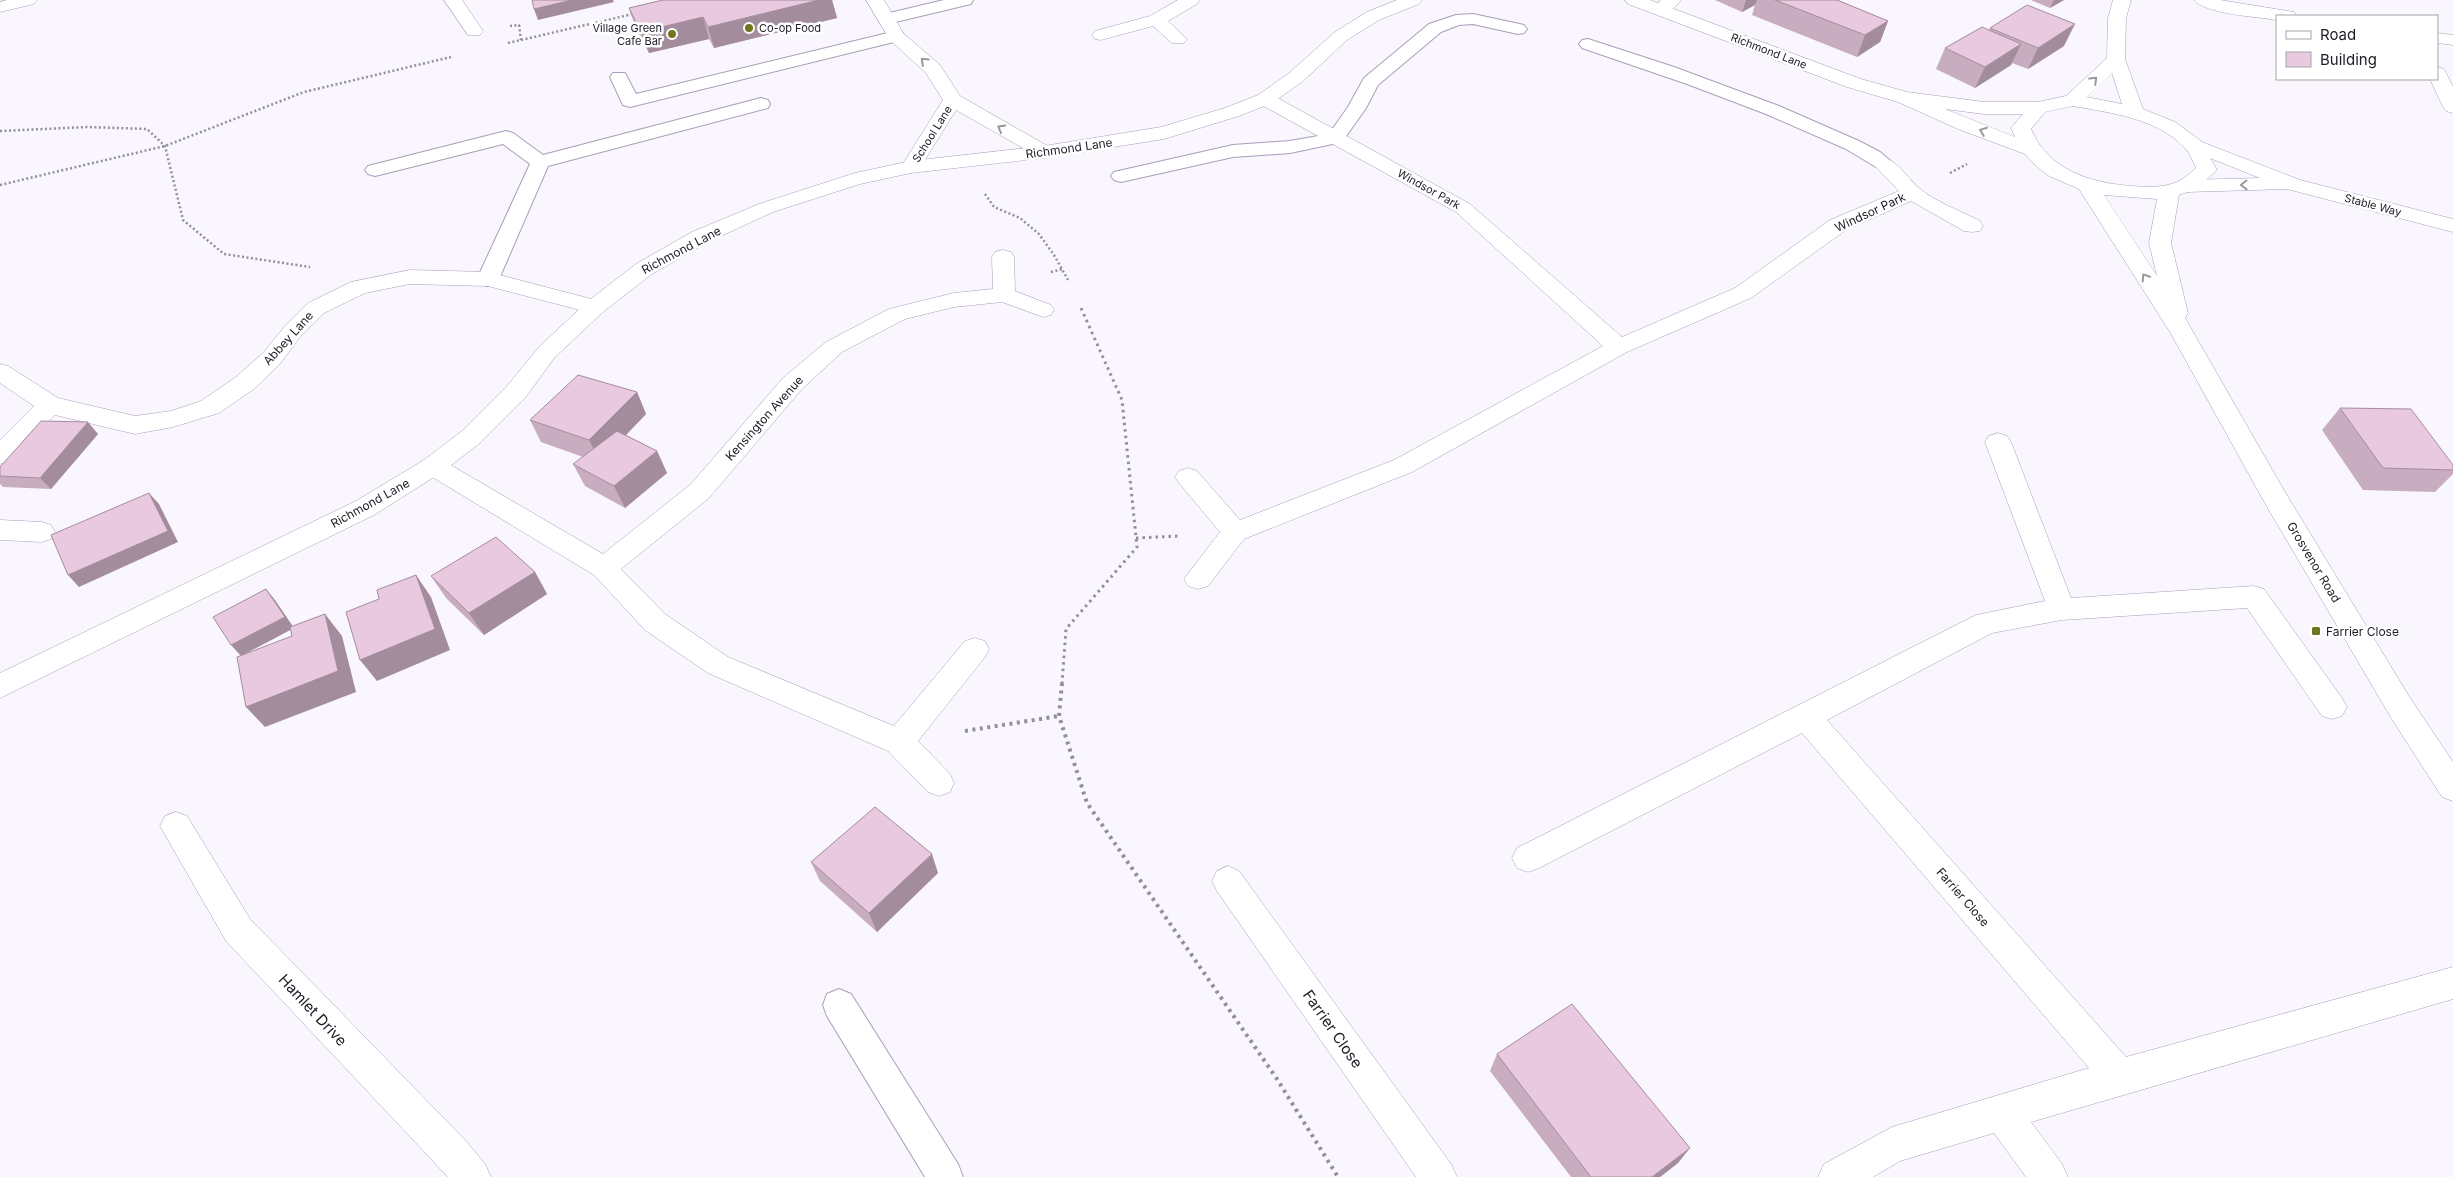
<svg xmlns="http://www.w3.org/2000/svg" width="2453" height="1177" font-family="Inter,sans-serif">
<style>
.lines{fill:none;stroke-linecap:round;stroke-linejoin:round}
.service-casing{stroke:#aa9dbb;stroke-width:2}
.minor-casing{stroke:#aa9dbb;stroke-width:1}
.tertiary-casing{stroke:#aa9dbb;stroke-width:1}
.path-far2{stroke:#938f98;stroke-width:2.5;stroke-dasharray:2 2.5;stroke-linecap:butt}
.path-far1{stroke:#938f98;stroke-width:3;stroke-dasharray:2.5 4;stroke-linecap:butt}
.path{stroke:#938f98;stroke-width:4;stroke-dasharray:3 4.5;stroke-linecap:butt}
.service{fill:#fff;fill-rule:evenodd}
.minor{fill:#fff;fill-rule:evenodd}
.tertiary{fill:#fff;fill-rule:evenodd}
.wall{fill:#c8adc0}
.shaded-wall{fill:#a38d9c}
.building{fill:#e9c9df;stroke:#a38d9c}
.oneway{stroke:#9a989d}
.poi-dot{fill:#6e751e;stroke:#fff;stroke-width:2}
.labels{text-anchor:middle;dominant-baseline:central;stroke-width:5;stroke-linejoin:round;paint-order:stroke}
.far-poi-label{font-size:11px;fill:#1f1a25;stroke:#fff;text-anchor:end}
.far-street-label{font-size:11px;fill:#1f1a25;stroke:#fff}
.street-label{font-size:12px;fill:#1f1a25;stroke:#fff}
.poi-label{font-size:12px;fill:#1f1a25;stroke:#fff;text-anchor:start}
.near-street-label{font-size:15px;fill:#1f1a25;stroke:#fff}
</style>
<rect width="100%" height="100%" fill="#f9f6fd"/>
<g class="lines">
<defs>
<g id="service">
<polygon points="944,0 973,0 971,4 887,24 881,23 878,19 881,15"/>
<polygon points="1473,14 1524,25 1527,29 1524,33 1518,34 1473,24 1459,25 1441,32 1378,85 1366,108 1342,142 1290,153 1233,157 1121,182 1114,180 1111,176 1114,172 1233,145 1290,141 1329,134 1348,107 1364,78 1429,24 1456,15"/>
<polygon points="896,31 902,32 905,36 902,40 630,107 623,105 610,77 613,73 625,73 636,94"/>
<polygon points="1588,39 1674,67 1779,106 1859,141 1880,152 1893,163 1890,167 1876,167 1846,149 1766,114 1687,84 1582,48 1579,44 1582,40"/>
<polygon points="761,98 768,100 770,104 768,108 548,166 499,279 496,284 488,286 480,284 477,279 530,164 503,144 375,176 368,174 365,170 368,166 506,131 513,133 543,155"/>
<polygon points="839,989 851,994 958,1164 963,1177 925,1177 827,1016 823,1005 827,994"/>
</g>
<g id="minor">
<polygon points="7,0 37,0 34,4 0,12 0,2"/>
<polygon points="444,0 462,0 483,31 480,35 468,35"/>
<polygon points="866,0 884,0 903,33 940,65 960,96 1051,148 1054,152 1051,156 1044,158 1037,156 956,110 918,171 911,173 904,171 901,167 943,100 926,73 890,40"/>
<polygon points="1178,0 1200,0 1197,4 1168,21 1187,39 1184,43 1172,43 1153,26 1101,40 1095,39 1092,35 1095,31 1150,16"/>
<path d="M 1661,0 L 1681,0 C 1674,9 1666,16 1655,13 L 1652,9 Z"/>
<path d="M 2194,0 L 2220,0 L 2288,11 L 2294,12 L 2297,16 L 2277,16 L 2277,20 C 2259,17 2204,14 2194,0 Z"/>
<polygon points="2437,33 2453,35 2453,45 2437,43"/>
<polygon points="2437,67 2444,69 2453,87 2453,113 2446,111 2443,107 2430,79 2437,79"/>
<path d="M 1265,93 L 1272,95 L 1470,204 L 1622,337 L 1735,288 L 1830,220 L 1899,191 L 1876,167 L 1873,163 L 1876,159 C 1895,154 1905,176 1918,187 C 1933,201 1961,211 1980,221 L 1983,226 L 1980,231 L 1972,232 L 1964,231 L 1911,201 L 1846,230 L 1751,298 L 1627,352 L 1412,472 L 1244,539 L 1208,586 L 1198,589 L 1188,586 L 1184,579 L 1220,532 L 1179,483 L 1175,477 L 1179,471 L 1188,468 L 1197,471 L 1240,520 L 1394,460 L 1603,346 L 1456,212 L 1258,103 L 1255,99 L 1258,95 Z"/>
<polygon points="2194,139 2300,180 2453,219 2453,232 2287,189 2186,192 2179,190 2176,186 2179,182 2186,180 2260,178 2187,149 2184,145 2187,141"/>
<polygon points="1003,250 1011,252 1014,257 1015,291 1051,305 1054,310 1051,315 1043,317 1002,302 954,307 905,319 842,352 801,390 709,498 621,569 665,614 728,657 894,726 965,641 975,638 985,641 989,649 985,657 918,741 950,774 954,783 950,792 939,796 928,792 888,751 708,673 645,630 594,575 424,472 420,466 424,460 433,457 442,460 603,554 691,484 783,378 826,342 889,309 954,293 993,289 992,257 995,252"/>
<polygon points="410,270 488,272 603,302 606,307 603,312 595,314 488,286 410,284 365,293 324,313 301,336 279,365 254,389 219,413 173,427 135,434 55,415 9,461 0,464 0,440 34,406 0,383 0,364 8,366 58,398 135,416 171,411 201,401 236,377 263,353 285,326 308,303 351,282"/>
<polygon points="1998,433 2007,436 2011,442 2071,598 2254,586 2264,589 2342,698 2347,707 2342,716 2332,719 2322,716 2247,608 2062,620 1992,633 1827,720 2126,1057 2453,967 2453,999 2031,1122 2062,1164 2068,1177 2026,1177 1994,1133 1900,1161 1873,1177 1818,1177 1824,1164 1892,1127 2089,1068 1802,733 1539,868 1528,872 1517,868 1512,858 1517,848 1976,615 2045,601 1985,442 1989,436"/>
<polygon points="0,520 42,522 51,525 55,532 51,539 42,542 0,540"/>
<polygon points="176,812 187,816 250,919 466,1141 485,1164 491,1177 448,1177 226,941 160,826 165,816"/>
<polygon points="1228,866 1239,871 1451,1164 1457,1177 1416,1177 1217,891 1212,881 1217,871"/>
</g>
<g id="tertiary">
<polygon points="1397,0 1422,0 1419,4 1379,20 1347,40 1302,82 1272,103 1239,116 1164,139 1044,158 911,173 860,184 773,212 708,242 652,274 603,312 555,357 525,398 480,443 442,472 374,515 0,698 0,673 356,501 424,460 462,431 507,386 539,347 587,302 636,264 692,232 759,204 855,173 911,161 1044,146 1161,127 1225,108 1258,95 1288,74 1335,32 1367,12"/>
<path d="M 1625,0 L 1650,0 L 1861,79 L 1907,92 L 1984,102 L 2038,102 L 2066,96 L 2107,58 L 2108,18 L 2113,0 L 2131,0 L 2126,18 L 2125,59 L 2143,109 L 2175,122 L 2201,141 L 2217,170 L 2196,189 L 2179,195 L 2171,243 L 2188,313 L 2185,318 L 2285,492 L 2410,698 L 2453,762 L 2453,801 L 2442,797 L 2390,716 L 2266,505 L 2170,332 L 2079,189 L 2049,176 L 2037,167 L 2025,154 L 1958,129 L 1898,102 L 1847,87 L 1628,4 ZM 2112,73 L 2122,104 L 2087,97 ZM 2073,106 C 2111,113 2157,118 2185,148 C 2190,153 2193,162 2196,168 C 2190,173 2184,179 2177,182 C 2163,188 2146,187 2132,186 C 2090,183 2048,170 2031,129 L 2045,112 ZM 1945,109 L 1984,114 L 2023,114 L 2011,128 L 2015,137 ZM 2104,195 L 2157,199 L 2149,243 L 2157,276 Z"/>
</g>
</defs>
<!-- service casing -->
<use href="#service" class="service-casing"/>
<!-- minor casing -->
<use href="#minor" class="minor-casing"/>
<!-- tertiary casing -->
<use href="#tertiary" class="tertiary-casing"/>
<!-- path-far2 -->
<g class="path-far2">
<polyline points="510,26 519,25 521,40"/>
<polyline points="508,43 633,14"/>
<polyline points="0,131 87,127 147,129 165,146 183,220 224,254 310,267"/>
<polyline points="1950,173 1967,164"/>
<polyline points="0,185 165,146 304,92 451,57"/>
<polyline points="985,194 994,207 1020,218 1039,234 1054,255 1068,280"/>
<polyline points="1051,272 1063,269"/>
</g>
<!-- path-far1 -->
<g class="path-far1">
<polyline points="1136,538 1178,536"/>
<polyline points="1062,684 1066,629 1137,547 1122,400 1081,308"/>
</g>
<!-- path -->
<g class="path">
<polyline points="1062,683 1059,716 1087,803 1277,1079 1338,1177"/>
<polyline points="965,731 1059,716"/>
</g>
<!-- service -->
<use href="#service" class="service"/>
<!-- minor -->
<use href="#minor" class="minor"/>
<!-- tertiary -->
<use href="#tertiary" class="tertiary"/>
</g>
<!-- wall -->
<g class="wall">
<polygon points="663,0 832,0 837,18 714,48 709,39 649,53 636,29 629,8"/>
<polygon points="1715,0 1837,0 1888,21 1880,42 1857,57 1752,15 1755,5 1742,12"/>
<polygon points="2031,0 2064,0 2050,8"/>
<polygon points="1990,28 2064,46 2028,69 2012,63 2011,65 1975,88 1936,69 1945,48 1989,30"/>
<polygon points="637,392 646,414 626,435 657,451 667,473 625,508 585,486 573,464 583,457 541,442 530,420"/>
<polygon points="2340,408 2453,465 2453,474 2435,492 2363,490 2322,430"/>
<polygon points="98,434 51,489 3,487 0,484 0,467"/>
<polygon points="535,572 547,594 484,635 446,598 431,576"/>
<polygon points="811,862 938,873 877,932 820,881"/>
<polygon points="1497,1054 1678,1163 1660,1177 1571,1177 1490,1071"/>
</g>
<!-- shaded-wall -->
<g class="shaded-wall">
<polygon points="572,0 613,0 614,2 538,20 534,9"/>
<polygon points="819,0 832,0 837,18 714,48 708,27"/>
<polygon points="1746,0 1757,0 1755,5 1742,12"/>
<polygon points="2054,0 2064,0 2050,8"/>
<polygon points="703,17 709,39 649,53 641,32"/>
<polygon points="1888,21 1880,42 1857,57 1865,35"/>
<polygon points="2075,24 2064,46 2028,69 2038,48"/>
<polygon points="2021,44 2011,65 1975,88 1985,67"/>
<polygon points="637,392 646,414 600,462 589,440"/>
<polygon points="88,422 98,434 51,489 40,478"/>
<polygon points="657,451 667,473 625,508 614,486"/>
<polygon points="149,493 159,504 178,542 79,587 68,575"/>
<polygon points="535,572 547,594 484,635 469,613"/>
<polygon points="416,575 431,597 450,650 377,681 360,660"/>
<polygon points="266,589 275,600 294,628 241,656 231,645"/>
<polygon points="325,614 342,636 356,692 265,727 246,707"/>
<polygon points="932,854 938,873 877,932 869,913"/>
<polygon points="1690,1148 1678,1163 1660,1177 1652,1177"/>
</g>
<!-- building -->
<g class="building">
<polygon points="532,0 572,0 534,9"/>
<polygon points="663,0 819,0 708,27 703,17 641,32 629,8"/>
<polygon points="1775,0 1837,0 1888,21 1865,35"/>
<polygon points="2027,5 2075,24 2038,48 1990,28"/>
<polygon points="1982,27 2021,44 1985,67 1945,48"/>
<polygon points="578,375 637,392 589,440 530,420"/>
<polygon points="2340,408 2411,409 2453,465 2453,470 2383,468"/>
<polygon points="41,421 88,422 40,478 0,476 0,467"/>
<polygon points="617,431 657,451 614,486 573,464"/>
<polygon points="149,493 168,531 68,575 51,535"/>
<polygon points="496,537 535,572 469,613 431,576"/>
<polygon points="416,575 435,629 360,660 346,612 379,599 377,590"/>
<polygon points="266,589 285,617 231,645 213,617"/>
<polygon points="325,614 338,671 246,707 237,657 292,636 290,627"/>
<polygon points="875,807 932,854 869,913 811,862"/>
<polygon points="1572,1004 1690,1148 1652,1177 1591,1177 1497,1054"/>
</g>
<!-- one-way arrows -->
<defs><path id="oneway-chevron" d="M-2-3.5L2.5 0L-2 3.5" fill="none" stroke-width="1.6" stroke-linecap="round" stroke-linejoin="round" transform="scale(1.25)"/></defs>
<g class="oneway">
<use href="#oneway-chevron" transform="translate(924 61) rotate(-137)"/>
<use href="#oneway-chevron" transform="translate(2094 80) rotate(-44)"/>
<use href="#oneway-chevron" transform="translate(1001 128) rotate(-150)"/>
<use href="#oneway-chevron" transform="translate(1983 131) rotate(-159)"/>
<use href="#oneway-chevron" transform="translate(2244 185) rotate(179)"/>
<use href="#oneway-chevron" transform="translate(2145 277) rotate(-123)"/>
</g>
<!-- markers -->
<g class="poi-dot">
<circle cx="749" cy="28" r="5"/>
<circle cx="672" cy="34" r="5"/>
<rect x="2311" y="626" width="10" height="10" rx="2.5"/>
</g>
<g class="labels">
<!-- far-poi labels -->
<g class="far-poi-label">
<text x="662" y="28">Village Green<tspan x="662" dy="13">Cafe Bar</tspan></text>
<text x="759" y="28" text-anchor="start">Co-op Food</text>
</g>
<!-- far-street labels -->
<g class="far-street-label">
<text transform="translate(1769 51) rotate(21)">Richmond Lane</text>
<text transform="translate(932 134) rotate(-58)">School Lane</text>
<text transform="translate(1429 189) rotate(29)">Windsor Park</text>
<text transform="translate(2373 205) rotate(15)">Stable Way</text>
</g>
<!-- street labels -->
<g class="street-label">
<text transform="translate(1069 148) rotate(-8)">Richmond Lane</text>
<text transform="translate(1870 212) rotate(-25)">Windsor Park</text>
<text transform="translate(681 250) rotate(-28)">Richmond Lane</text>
<text transform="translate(288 338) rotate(-48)">Abbey Lane</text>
<text transform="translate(764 418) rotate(-48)">Kensington Avenue</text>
<text transform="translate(370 503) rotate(-29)">Richmond Lane</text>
<text transform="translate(2314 562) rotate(59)">Grosvenor Road</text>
<text transform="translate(1963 897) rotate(49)">Farrier Close</text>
</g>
<!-- poi labels -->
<g class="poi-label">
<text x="2326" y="631">Farrier Close</text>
</g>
<!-- near-street labels -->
<g class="near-street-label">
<text transform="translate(313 1010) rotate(47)">Hamlet Drive</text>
<text transform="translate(1333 1029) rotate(55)">Farrier Close</text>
</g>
</g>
<!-- legend -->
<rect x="2276" y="15" width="162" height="65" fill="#ffffff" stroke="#a5a3a8"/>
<rect x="2286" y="31" width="25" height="8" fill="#ffffff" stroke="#a5a3a8"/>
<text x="2320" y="40" font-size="15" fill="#1f1a25">Road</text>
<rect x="2286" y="52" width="25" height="15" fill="#e9c9df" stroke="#a5a3a8"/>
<text x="2320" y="65" font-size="15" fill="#1f1a25">Building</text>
</svg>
